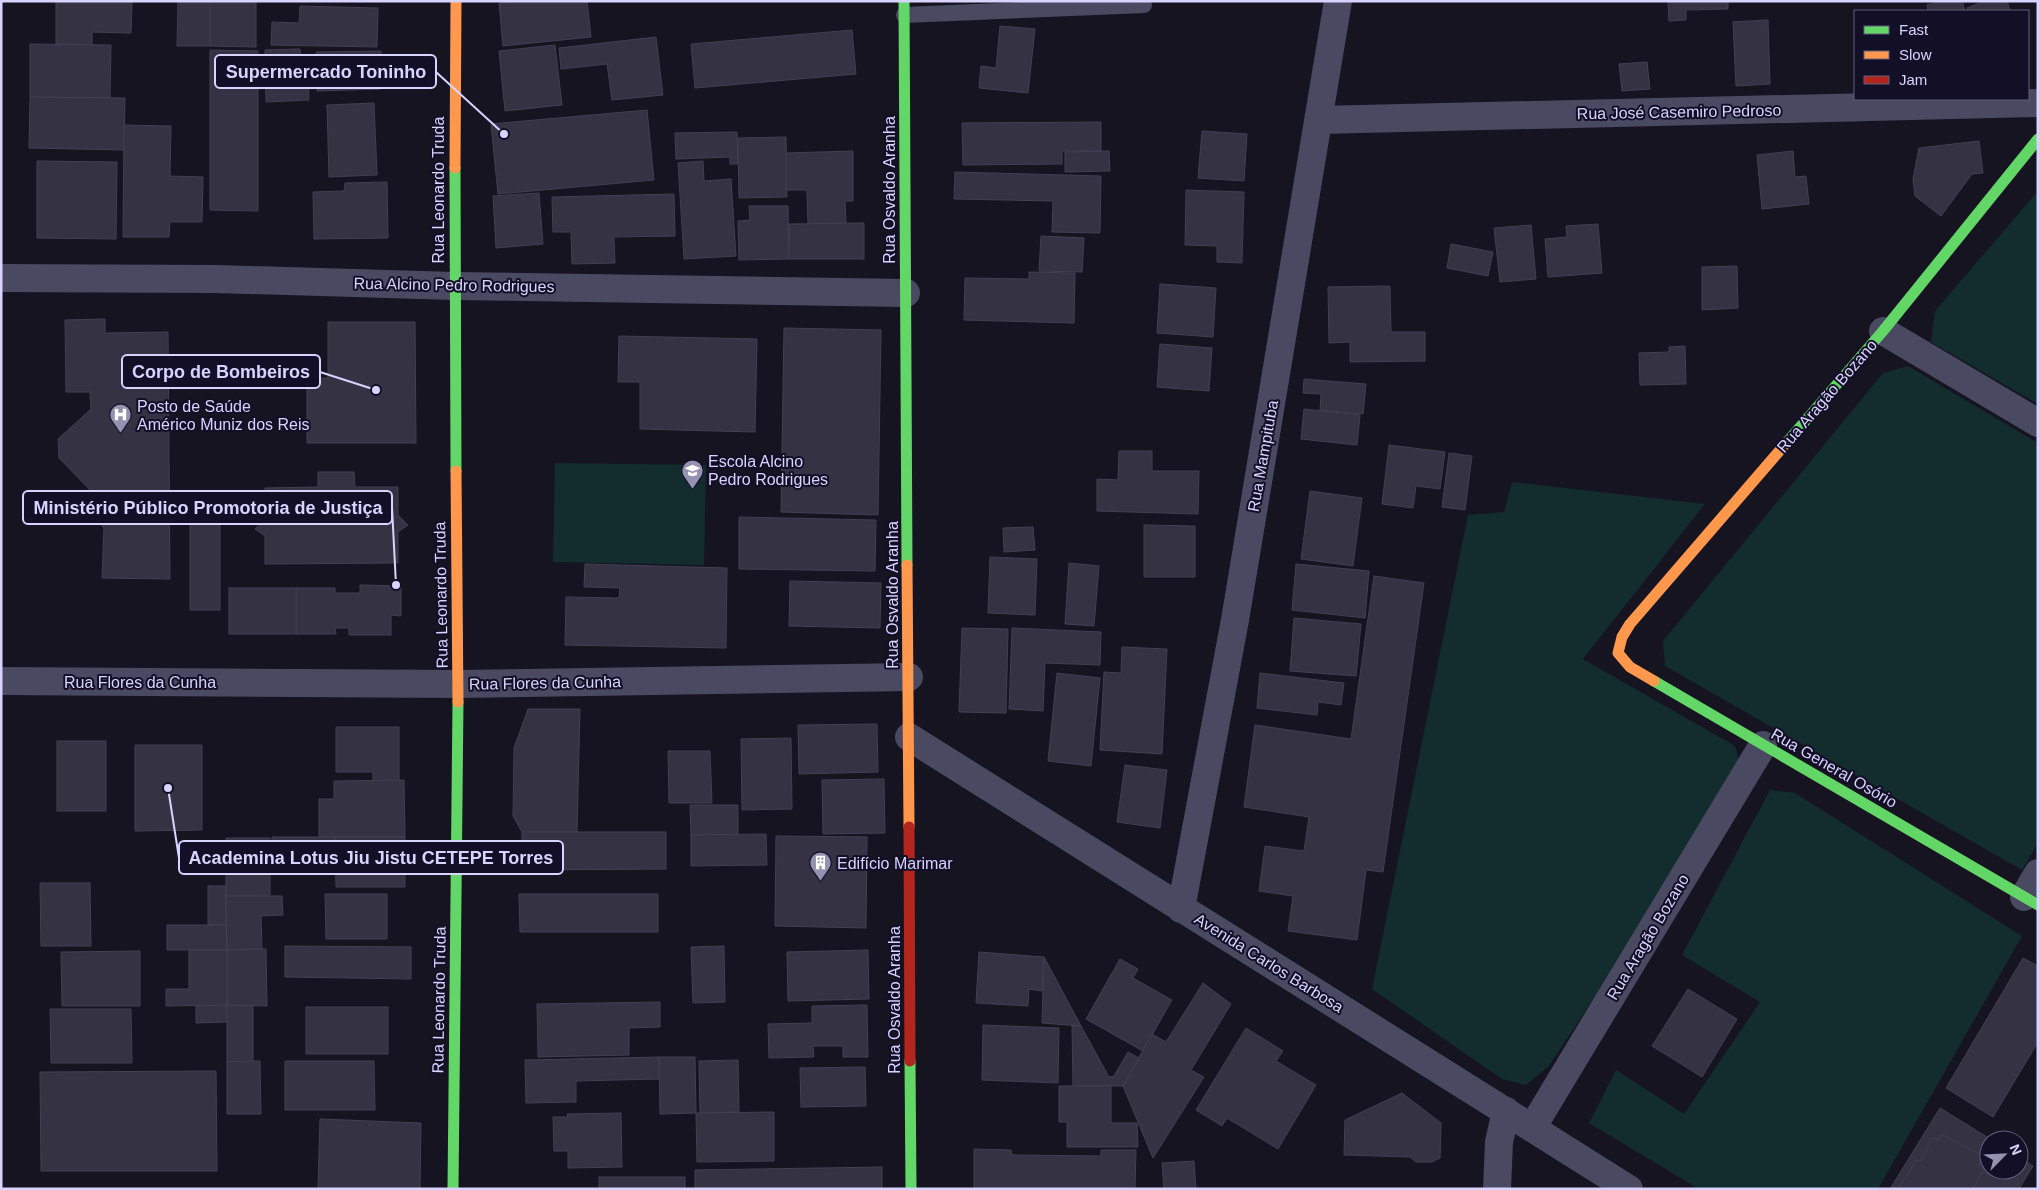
<svg xmlns="http://www.w3.org/2000/svg" width="2039" height="1190" font-family="Helvetica,sans-serif">
<style>
.green{fill:#132c2d}
.building{fill:#343243;stroke:#433f54}
.lines{fill:none;stroke-linecap:round;stroke-linejoin:round}
.lane{stroke:#4a4962;stroke-width:16}
.street{stroke:#4a4962;stroke-width:28}
.fast{stroke:#63d668;stroke-width:11}
.slow{stroke:#ff974d;stroke-width:11}
.jam{stroke:#b3261e;stroke-width:11}
.labels{text-anchor:middle;dominant-baseline:central;stroke-width:4;stroke-linejoin:round;paint-order:stroke}
.street-label{font-size:16px;fill:#d9d4ff;stroke:#130f26}
.poi-label{font-size:16px;fill:#d9d4ff;stroke:#130f26;text-anchor:start}
.leader{fill:none;stroke:#d9d4ff;stroke-width:2}
.callout-dot{fill:#d9d4ff;stroke:#130f26;stroke-width:2}
.callout{fill:#130f26;stroke:#d9d4ff;stroke-width:2}
.callout-label{font-size:18px;text-anchor:middle;font-weight:bold;fill:#d9d4ff}
</style>
<rect width="100%" height="100%" fill="#161421"/>
<!-- green -->
<g class="green">
<polygon points="2038,191 2038,404 1931,342 1935,311"/>
<polygon points="1908,366 2038,443 2038,843 2022,870 1665,666 1663,641 1883,373"/>
<polygon points="555,463 706,465 704,565 553,562"/>
<polygon points="1512,482 1705,504 1583,659 1735,746 1743,773 1549,1066 1526,1085 1502,1079 1372,989 1468,515 1504,512"/>
<polygon points="1770,790 1795,793 2022,936 1878,1189 1699,1189 1589,1123 1616,1070 1684,1114 1760,1002 1682,955"/>
</g>
<!-- building -->
<g class="building">
<polygon points="56,1 132,1 131,33 92,32 92,45 56,44"/>
<polygon points="178,1 210,1 210,46 177,46"/>
<polygon points="210,1 256,1 256,47 210,46"/>
<polygon points="518,1 587,1 591,37 503,46 499,3"/>
<polygon points="1668,1 1728,1 1728,9 1686,10 1686,20 1669,21"/>
<polygon points="1941,1 1962,1 1965,11 1928,11 1927,5"/>
<polygon points="1985,1 2007,1 2010,11 1968,11 1967,8"/>
<polygon points="300,6 378,8 377,47 271,45 272,22 299,23"/>
<polygon points="1768,20 1770,84 1736,86 1733,22"/>
<polygon points="1000,26 1035,29 1028,93 979,88 981,66 996,68"/>
<polygon points="852,30 856,74 695,88 691,44"/>
<polygon points="656,37 663,95 612,100 607,64 561,69 559,48"/>
<polygon points="30,44 111,45 110,98 30,97"/>
<polygon points="555,45 562,105 505,111 499,51"/>
<polygon points="300,49 301,66 308,66 309,100 266,102 265,50"/>
<polygon points="210,50 258,51 258,211 210,210"/>
<polygon points="381,51 381,89 317,91 316,52"/>
<polygon points="1647,62 1650,89 1622,91 1619,64"/>
<polygon points="30,97 125,98 124,150 29,148"/>
<polygon points="374,103 377,175 329,177 327,105"/>
<polygon points="647,110 654,180 498,194 491,124"/>
<polygon points="1101,122 1101,151 1062,151 1062,164 963,165 962,123"/>
<polygon points="124,125 171,126 170,176 203,177 202,222 170,222 169,237 123,237"/>
<polygon points="1202,131 1247,134 1244,181 1198,178"/>
<polygon points="737,132 738,164 730,164 730,157 676,159 675,133"/>
<polygon points="786,137 787,197 739,198 738,138"/>
<polygon points="1979,141 1983,173 1972,174 1941,216 1915,196 1913,179 1919,148"/>
<polygon points="853,151 853,201 845,201 846,223 808,224 807,190 786,190 786,153"/>
<polygon points="1109,151 1110,171 1065,172 1065,152"/>
<polygon points="1793,151 1795,177 1806,176 1809,204 1762,209 1757,155"/>
<polygon points="37,161 117,162 116,239 37,238"/>
<polygon points="703,161 704,181 731,179 736,256 684,259 678,163"/>
<polygon points="955,172 1101,176 1100,233 1052,232 1053,201 954,199"/>
<polygon points="387,182 388,238 314,239 313,192 344,191 345,183"/>
<polygon points="1186,190 1244,192 1242,263 1217,262 1217,246 1185,245"/>
<polygon points="539,193 543,244 496,248 493,196"/>
<polygon points="674,194 675,236 614,237 615,263 572,264 571,232 553,232 552,197"/>
<polygon points="749,206 788,206 789,259 739,260 738,221 750,220"/>
<polygon points="864,223 864,259 789,259 789,224"/>
<polygon points="1598,224 1602,273 1548,277 1545,239 1567,237 1566,226"/>
<polygon points="1531,225 1536,279 1500,282 1494,228"/>
<polygon points="1041,236 1084,238 1082,272 1039,271"/>
<polygon points="1451,244 1493,252 1488,276 1447,268"/>
<polygon points="1737,266 1738,308 1702,310 1702,267"/>
<polygon points="1029,272 1075,273 1074,323 964,320 965,278 1029,279"/>
<polygon points="1160,284 1216,288 1213,337 1157,333"/>
<polygon points="1390,286 1391,332 1425,332 1425,361 1350,362 1350,342 1329,343 1328,287"/>
<polygon points="105,319 105,333 168,332 170,579 102,578 104,528 84,505 94,494 59,458 58,439 91,409 90,392 66,392 65,320"/>
<polygon points="328,322 415,322 416,443 307,443 307,378 328,378"/>
<polygon points="784,328 881,330 878,515 781,512"/>
<polygon points="619,336 757,339 755,432 640,429 640,382 618,382"/>
<polygon points="1160,344 1212,348 1209,391 1157,387"/>
<polygon points="1685,346 1686,384 1640,385 1639,353 1669,352 1669,347"/>
<polygon points="1304,379 1366,384 1363,414 1320,410 1321,394 1303,393"/>
<polygon points="1304,409 1360,415 1357,445 1301,439"/>
<polygon points="1389,445 1445,452 1440,489 1416,486 1413,508 1382,504"/>
<polygon points="1119,451 1152,451 1152,471 1199,471 1198,514 1097,511 1097,479 1118,480"/>
<polygon points="1449,453 1472,456 1465,510 1442,507"/>
<polygon points="318,472 354,472 355,487 398,487 398,515 408,525 398,532 398,563 265,564 265,536 255,529 265,518 265,488 318,487"/>
<polygon points="1310,491 1362,498 1353,566 1301,559"/>
<rect x="190" y="517" width="30" height="93"/>
<polygon points="739,517 876,520 875,571 739,569"/>
<polygon points="1144,525 1195,526 1195,577 1144,577"/>
<polygon points="1033,527 1035,550 1004,552 1003,528"/>
<polygon points="990,557 1037,559 1035,615 988,613"/>
<polygon points="1069,563 1099,566 1094,626 1065,624"/>
<polygon points="585,564 727,568 726,648 565,645 566,597 619,598 620,588 584,587"/>
<polygon points="1296,564 1369,571 1365,618 1292,610"/>
<polygon points="1374,576 1424,583 1383,872 1366,870 1357,940 1288,931 1293,896 1259,891 1265,846 1304,851 1309,817 1244,807 1255,725 1351,739"/>
<polygon points="790,581 881,583 880,628 789,626"/>
<polygon points="360,585 401,586 401,616 391,615 391,635 349,635 349,628 335,628 336,634 296,634 296,588 335,588 335,593 360,593"/>
<rect x="229" y="588" width="67" height="46"/>
<polygon points="1294,618 1361,624 1356,676 1290,671"/>
<polygon points="962,628 1008,629 1006,713 959,712"/>
<polygon points="1012,628 1101,632 1100,665 1045,663 1043,711 1009,709"/>
<polygon points="1122,647 1167,649 1162,754 1100,750 1104,672 1121,673"/>
<polygon points="1057,673 1100,678 1091,766 1048,761"/>
<polygon points="1260,673 1344,683 1341,705 1318,702 1317,715 1257,708"/>
<polygon points="528,709 580,709 577,832 522,832 513,816 514,748"/>
<polygon points="877,724 878,772 799,774 798,725"/>
<polygon points="336,727 399,727 399,781 373,781 373,772 336,772"/>
<polygon points="791,738 792,809 742,810 741,739"/>
<rect x="57" y="741" width="49" height="70"/>
<polygon points="135,745 202,745 202,830 135,831"/>
<polygon points="668,751 710,751 712,803 669,803"/>
<polygon points="1125,765 1167,770 1160,828 1117,822"/>
<polygon points="884,779 885,833 823,834 822,780"/>
<polygon points="404,780 405,837 319,837 319,799 334,799 334,781"/>
<polygon points="690,805 738,805 738,835 691,835"/>
<polygon points="522,832 666,832 666,869 522,870"/>
<polygon points="766,834 767,865 691,866 691,835"/>
<polygon points="776,836 867,837 866,928 775,926"/>
<polygon points="272,837 335,837 335,859 273,860"/>
<polygon points="335,837 405,837 405,887 336,887"/>
<polygon points="226,838 270,838 270,895 226,896"/>
<polygon points="40,883 90,883 91,946 41,946"/>
<rect x="208" y="886" width="18" height="39"/>
<polygon points="325,894 387,894 387,939 326,939"/>
<polygon points="519,894 658,894 658,932 520,932"/>
<polygon points="226,896 282,896 283,915 261,916 262,949 227,950"/>
<polygon points="167,925 226,925 227,950 167,950"/>
<polygon points="285,946 411,947 411,979 285,977"/>
<polygon points="724,946 725,1002 693,1003 691,947"/>
<polygon points="262,949 266,949 267,1006 227,1005 227,950"/>
<polygon points="189,950 227,950 227,1005 166,1006 166,989 189,989"/>
<polygon points="868,950 869,999 788,1001 787,952"/>
<polygon points="140,951 140,1006 62,1006 61,952"/>
<polygon points="979,952 1044,957 1042,991 1029,989 1028,1006 976,1003"/>
<polygon points="1044,957 1081,1026 1042,1023"/>
<polygon points="2023,958 2038,966 2038,1042 1993,1117 1946,1088"/>
<polygon points="1120,959 1138,969 1133,978 1172,1000 1143,1051 1086,1019"/>
<polygon points="1203,983 1231,1004 1191,1070 1204,1077 1153,1158 1123,1086 1152,1034 1166,1042"/>
<polygon points="1688,989 1737,1019 1702,1077 1652,1046"/>
<polygon points="660,1002 660,1027 629,1028 629,1055 538,1057 537,1004"/>
<polygon points="227,1005 227,1022 196,1023 196,1006"/>
<polygon points="227,1005 253,1006 253,1061 227,1062"/>
<polygon points="867,1005 868,1057 843,1057 843,1046 813,1046 814,1057 769,1058 768,1024 812,1023 812,1006"/>
<rect x="306" y="1007" width="82" height="47"/>
<polygon points="50,1009 131,1009 132,1063 51,1063"/>
<polygon points="983,1025 1059,1028 1058,1083 982,1080"/>
<polygon points="1072,1025 1081,1026 1109,1077 1114,1076 1128,1052 1139,1058 1123,1086 1073,1086"/>
<polygon points="1246,1028 1283,1051 1276,1061 1316,1085 1278,1149 1227,1118 1222,1126 1196,1110"/>
<polygon points="659,1057 659,1079 576,1081 576,1102 526,1103 525,1060"/>
<polygon points="659,1057 695,1057 696,1113 660,1114"/>
<polygon points="738,1060 739,1112 700,1113 699,1061"/>
<polygon points="253,1061 260,1061 261,1114 227,1114 227,1062"/>
<polygon points="285,1061 374,1061 375,1110 285,1110"/>
<polygon points="865,1067 866,1106 801,1107 800,1068"/>
<polygon points="216,1071 217,1171 41,1171 40,1072"/>
<polygon points="1059,1086 1111,1086 1111,1123 1137,1123 1138,1147 1067,1147 1067,1122 1059,1122"/>
<polygon points="1402,1093 1441,1123 1440,1158 1432,1162 1416,1162 1410,1157 1344,1155 1345,1120"/>
<polygon points="1940,1108 1992,1140 1989,1140 1989,1170 2019,1170 2019,1157 2033,1166 2019,1189 1890,1189"/>
<polygon points="774,1112 774,1161 697,1162 696,1113"/>
<polygon points="621,1113 622,1167 568,1168 568,1151 554,1151 553,1117 568,1117 567,1114"/>
<polygon points="320,1119 421,1123 420,1189 318,1189"/>
<polygon points="1941,1134 1983,1156 1979,1165 1984,1168 1973,1189 1898,1189 1916,1161 1921,1161 1932,1138 1938,1140"/>
<polygon points="974,1149 1011,1150 1012,1155 1101,1156 1101,1150 1136,1150 1135,1189 974,1189"/>
<polygon points="1194,1161 1196,1189 1164,1189 1162,1163"/>
<polygon points="882,1167 882,1189 695,1189 695,1170"/>
<rect x="599" y="1177" width="86" height="12"/>
</g>
<g class="lines">
<!-- lane -->
<polyline class="lane" points="904,15 1144,5"/>
<!-- street -->
<g class="street">
<polyline points="1319,120 2038,103"/>
<polyline points="1,278 216,279 454,286 906,293"/>
<polyline points="1883,331 2038,423"/>
<polyline points="1,681 458,684 909,677"/>
<polyline points="909,737 1629,1189"/>
<polyline points="2024,897 2038,873"/>
<polyline points="1181,909 1235,620 1338,1"/>
<polyline points="1532,1128 1763,745"/>
<polyline points="1497,1189 1499,1142 1506,1111"/>
</g>
<!-- fast -->
<g class="fast">
<polyline points="904,1 907,565"/>
<polyline points="455,168 456,471"/>
<polyline points="1788,441 1883,331 2038,139"/>
<polyline points="1654,681 2038,905"/>
<polyline points="910,1061 911,1189"/>
<polyline points="453,1189 458,702"/>
</g>
<!-- slow -->
<g class="slow">
<polyline points="455,168 456,1"/>
<polyline points="456,471 458,702"/>
<polyline points="907,565 909,827"/>
<polyline points="1654,681 1630,667 1618,653 1622,637 1630,624 1788,441"/>
</g>
<!-- jam -->
<polyline class="jam" points="909,827 910,1061"/>
</g>
<!-- icons -->
<defs>
<symbol id="hospital-pin" viewBox="-11 -11 22 30"><path d="M0 17L-7.5 6A9.5 9.5 0 1 1 7.5 6Z" fill="#9591b1" stroke="#130f26"/><path d="M-5-5h3v3.5h4V-5h3V5h-3V1.5h-4V5h-3Z" fill="#fff"/></symbol>
<symbol id="school-pin" viewBox="-11 -11 22 30"><path d="M0 17L-7.5 6A9.5 9.5 0 1 1 7.5 6Z" fill="#9591b1" stroke="#130f26"/><path d="M0-5L7-2L0 1L-7-2ZM-4 1L0 2.5L4 1V4Q0 6-4 4Z" fill="#fff"/></symbol>
<symbol id="building-pin" viewBox="-11 -11 22 30"><path d="M0 17L-7.5 6A9.5 9.5 0 1 1 7.5 6Z" fill="#9591b1" stroke="#130f26"/><path d="M-4-6H4V6H1V3H-1V6H-4ZM-2.5-4.3h1.7v1.8h-1.7ZM.8-4.3h1.7v1.8H.8ZM-2.5-1h1.7V.8h-1.7ZM.8-1h1.7V.8H.8Z" fill="#fff"/></symbol>
</defs>
<g fill-rule="evenodd">
<use href="#hospital-pin" x="108" y="402" width="25" height="34"/>
<use href="#school-pin" x="680" y="458" width="25" height="34"/>
<use href="#building-pin" x="808" y="850" width="25" height="34"/>
</g>
<g class="labels">
<!-- street labels -->
<g class="street-label">
<text transform="translate(1679 112) rotate(-1)">Rua José Casemiro Pedroso</text>
<text transform="translate(438 190) rotate(-90)">Rua Leonardo Truda</text>
<text transform="translate(889 190) rotate(-90)">Rua Osvaldo Aranha</text>
<text transform="translate(454 285) rotate(1)">Rua Alcino Pedro Rodrigues</text>
<text transform="translate(1827 396) rotate(-49)">Rua Aragão Bozano</text>
<text transform="translate(1263 456) rotate(-80)">Rua Mampituba</text>
<text transform="translate(441 595) rotate(-91)">Rua Leonardo Truda</text>
<text transform="translate(892 595) rotate(-90)">Rua Osvaldo Aranha</text>
<text x="140" y="682">Rua Flores da Cunha</text>
<text transform="translate(545 683) rotate(-1)">Rua Flores da Cunha</text>
<text transform="translate(1834 768) rotate(30)">Rua General Osório</text>
<text transform="translate(1648 937) rotate(-59)">Rua Aragão Bozano</text>
<text transform="translate(1269 963) rotate(32)">Avenida Carlos Barbosa</text>
<text transform="translate(439 1000) rotate(-89)">Rua Leonardo Truda</text>
<text transform="translate(894 1000) rotate(-90)">Rua Osvaldo Aranha</text>
</g>
<!-- poi labels -->
<g class="poi-label">
<text x="137" y="406">Posto de Saúde<tspan x="137" dy="18">Américo Muniz dos Reis</tspan></text>
<text x="708" y="461">Escola Alcino<tspan x="708" dy="18">Pedro Rodrigues</tspan></text>
<text x="837" y="863">Edifício Marimar</text>
</g>
</g>
<!-- callouts -->
<path class="leader" d="M504 134L436 72M376 390L320 372M396 585L392 507M168 788L179 858"/>
<g class="callout-dot">
<circle cx="504" cy="134" r="5"/>
<circle cx="376" cy="390" r="5"/>
<circle cx="396" cy="585" r="5"/>
<circle cx="168" cy="788" r="5"/>
</g>
<g class="callout">
<rect x="215" y="55" width="221" height="33" rx="5"/>
<rect x="122" y="355" width="198" height="33" rx="5"/>
<rect x="23" y="491" width="369" height="33" rx="5"/>
<rect x="179" y="841" width="384" height="33" rx="5"/>
</g>
<g class="callout-label">
<text x="326" y="78">Supermercado Toninho</text>
<text x="221" y="378">Corpo de Bombeiros</text>
<text x="208" y="514">Ministério Público Promotoria de Justiça</text>
<text x="371" y="864">Academina Lotus Jiu Jistu CETEPE Torres</text>
</g>
<!-- border -->
<rect width="2039" height="1190" fill="none" stroke="#d9d4ff" stroke-width="5"/>
<!-- legend -->
<rect x="1854" y="10" width="175" height="90" fill="#130f26" stroke="#625e7d"/>
<rect x="1864" y="26" width="25" height="8" fill="#63d668" stroke="#625e7d"/>
<text x="1899" y="35" font-size="15" fill="#d9d4ff">Fast</text>
<rect x="1864" y="51" width="25" height="8" fill="#ff974d" stroke="#625e7d"/>
<text x="1899" y="60" font-size="15" fill="#d9d4ff">Slow</text>
<rect x="1864" y="76" width="25" height="8" fill="#b3261e" stroke="#625e7d"/>
<text x="1899" y="85" font-size="15" fill="#d9d4ff">Jam</text>
<!-- north arrow -->
<g transform="translate(2004 1155) rotate(66)"><circle r="24" fill="#130f26" stroke="#625e7d"/>
<path d="M0-4L9 19L0 12L-9 19Z" fill="#9591b1"/>
<text y="-8" font-size="14" font-weight="bold" text-anchor="middle" fill="#d9d4ff">N</text>
</g>
</svg>
